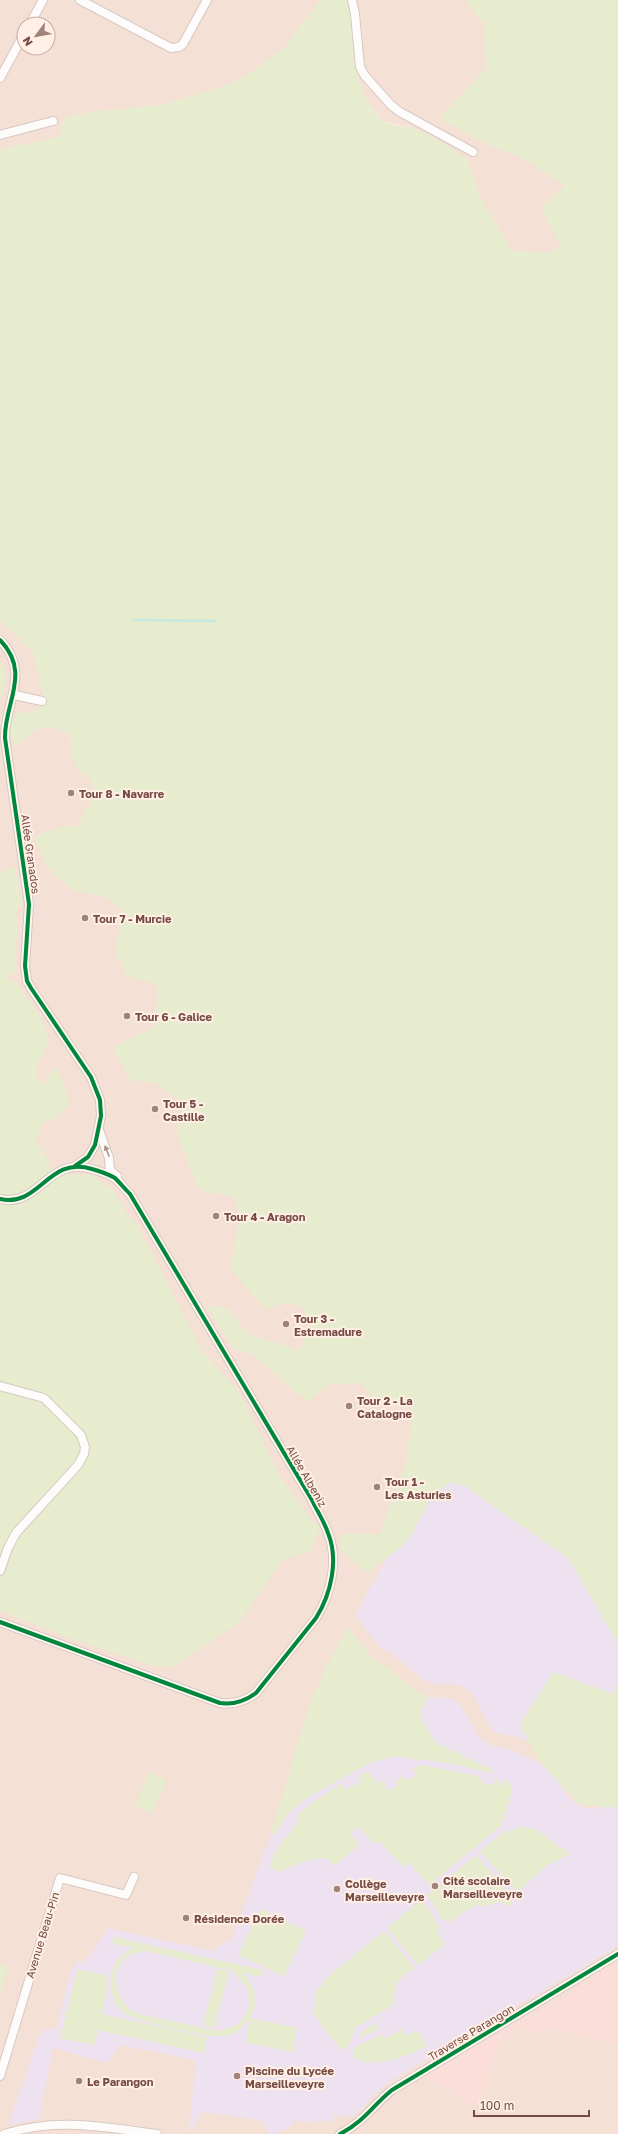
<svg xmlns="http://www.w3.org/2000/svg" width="618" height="2134" font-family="'Golos Text',sans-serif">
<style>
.residential{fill:#f4e0d4;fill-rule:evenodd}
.commercial{fill:#fbded8}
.education{fill:#eee1f0}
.green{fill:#e6eccd;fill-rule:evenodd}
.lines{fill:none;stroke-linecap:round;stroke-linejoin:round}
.stream{stroke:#c5eae5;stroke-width:2.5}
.minor-casing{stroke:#d7c8c2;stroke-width:10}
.minor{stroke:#fefcfb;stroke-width:8}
.cycleway-casing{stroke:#ffefe4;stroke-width:6}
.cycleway{stroke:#00873e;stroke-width:4}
.oneway{fill:#ac928d}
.poi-dot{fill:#a2837b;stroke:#ffefe4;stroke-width:1.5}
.labels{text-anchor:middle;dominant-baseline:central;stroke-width:4;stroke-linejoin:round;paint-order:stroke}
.poi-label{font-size:11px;font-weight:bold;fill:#754b43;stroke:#ffefe4;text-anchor:start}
.street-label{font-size:11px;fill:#754b43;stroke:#ffefe4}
</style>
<rect width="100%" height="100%" fill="#f6ebe4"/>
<!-- residential -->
<g class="residential">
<path d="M 0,0 L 320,0 L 286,46 L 252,72 L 231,84 L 162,105 L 97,111 L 60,137 L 0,149 ZM 24,24 L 48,24 L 48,48 L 24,48 Z"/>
<polygon points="347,0 466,0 484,24 487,68 439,118 482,142 521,157 566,186 541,208 561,246 549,253 512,251 480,197 467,159 416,129 383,121 364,98 352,51 351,15"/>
<polygon points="0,620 33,652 43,692 38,710 15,746 37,729 54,726 70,734 72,754 78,770 92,780 94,795 78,826 60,827 74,891 101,895 123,910 116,952 127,976 158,984 155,1027 113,1048 131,1080 156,1083 181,1101 177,1135 207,1192 234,1196 240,1218 235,1242 287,1302 304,1308 309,1327 300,1350 248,1335 227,1308 207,1306 234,1349 250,1353 308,1402 329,1384 361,1383 374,1400 413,1402 407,1461 380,1534 342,1534 367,1573 432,1496 540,1762 578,1804 618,1808 618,2134 0,2134"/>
</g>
<!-- commercial -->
<polygon class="commercial" points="618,1960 618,2044 549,2028 539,2035 524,2026 502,2038 492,2061 478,2107 425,2077 450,2062 460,2063 462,2055 507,2028 526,2018 528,2019 549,2006 558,2005 563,1997"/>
<!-- education -->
<g class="education">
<polygon points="618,1326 618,1792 522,1738 493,1732 472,1694 460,1685 436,1684 423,1680 394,1655 380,1648 355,1615 428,1483"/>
<polygon points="348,1627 371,1657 385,1665 414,1689 428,1697 451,1698 460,1704 478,1737 490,1745 515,1751 547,1767 570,1799 581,1807 598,1809 611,1804 618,1804 618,1946 386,2084 353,2117 334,2115 333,2122 317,2120 317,2123 294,2121 294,2124 292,2124 290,2127 277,2134 269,2134 262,2120 202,2112 192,2131 189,2131 196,2060 120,2045 107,2063 53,2048 39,2119 8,2125 38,2039 43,2031 57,2027 71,1970 76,1961 83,1962 91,1954 108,1928 213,1951 232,1938 271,1834 312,1695 323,1678 322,1674"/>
</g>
<!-- green -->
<g class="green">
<path d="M 320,0 L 347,0 C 357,40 348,90 382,120 C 389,126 405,126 414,129 C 431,133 452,150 467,159 L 480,197 L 512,251 L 549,253 L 561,246 L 541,208 L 565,186 L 521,157 L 482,142 L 439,118 L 487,68 L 484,24 L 466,0 L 618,0 L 618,1644 L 568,1558 L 463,1485 L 451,1482 L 432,1496 L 412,1534 L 400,1548 L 367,1573 L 340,1549 L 341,1534 L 380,1534 L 407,1461 L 413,1402 L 374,1400 L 361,1383 L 329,1384 L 308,1402 L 250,1353 L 234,1349 L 206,1306 L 227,1308 L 248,1335 L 300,1350 L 309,1327 L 304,1308 L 287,1302 L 266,1309 L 230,1269 L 240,1218 L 234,1196 L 207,1192 L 197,1186 L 177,1135 L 181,1101 L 156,1083 L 131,1080 L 113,1047 L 155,1027 L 158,985 L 127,976 L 116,952 L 123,910 L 101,895 L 74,891 L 49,869 L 34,837 L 60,827 L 78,826 L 94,795 L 92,781 L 78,770 L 72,754 L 70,734 C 43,719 37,729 15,746 L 9,729 L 14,714 L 38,710 L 43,692 L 33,652 L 0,620 L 0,149 L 60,137 L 64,117 L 97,111 L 162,105 L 231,84 L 252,72 L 286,46 Z"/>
<path d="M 0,661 C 8,672 6,688 0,700 Z"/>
<polygon points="15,867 22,904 16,910 18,938 15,943 15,972 3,979 16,982 43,1021 48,1038 45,1051 37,1063 37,1079 46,1083 54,1065 65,1086 69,1105 56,1118 42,1123 36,1141 48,1159 53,1179 66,1174 90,1175 113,1190 128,1215 135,1222 203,1352 239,1392 279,1475 309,1517 320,1527 311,1551 283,1559 239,1622 173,1667 153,1666 75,1640 0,1611 0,872"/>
<polygon points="348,1627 371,1657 385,1665 414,1689 428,1697 420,1712 424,1724 435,1742 494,1771 493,1773 447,1763 393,1756 368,1764 308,1797 289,1813 275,1834 271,1834 312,1695 323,1678 322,1674"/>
<polygon points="553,1672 613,1694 618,1681 618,1808 579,1804 540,1762 520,1725"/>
<polygon points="421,1765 478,1776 483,1783 494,1785 496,1779 499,1780 498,1785 501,1786 503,1780 507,1780 512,1790 507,1810 503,1815 505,1818 500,1822 502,1825 429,1885 409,1862 404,1867 379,1841 374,1844 358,1826 350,1834 359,1845 334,1866 327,1858 307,1860 278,1872 270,1867 275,1851 300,1820 297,1816 313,1802 341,1784 345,1790 361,1781 359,1775 367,1771 379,1784 384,1780 385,1788 389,1791 397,1785 396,1781 404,1776 407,1781 416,1775 413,1769"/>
<polygon points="149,1772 167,1780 152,1813 135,1805"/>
<polygon points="519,1827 535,1829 570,1854 546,1866 517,1892 480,1851 506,1830 508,1832"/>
<polygon points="476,1855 512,1896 511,1906 499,1902 485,1906 475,1905 450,1922 443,1920 427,1895"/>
<polygon points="422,1899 440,1928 437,1931 445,1944 418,1965 387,1928"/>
<polygon points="260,1909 306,1931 284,1976 238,1955"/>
<path d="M 384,1931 L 415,1968 C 407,1973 397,1979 395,1988 C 393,1995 395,2001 390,2007 L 356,2027 L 346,2049 L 341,2049 L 324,2030 L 314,2013 L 316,1990 L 320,1988 L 324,1980 Z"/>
<path d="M 114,1937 L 263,1970 L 262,1977 L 244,1973 C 255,1988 259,2002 250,2018 L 297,2028 L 293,2052 L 246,2043 L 250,2019 C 243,2027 237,2033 226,2036 C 212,2039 133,2021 123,2012 C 113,2003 110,1992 111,1979 C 112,1964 121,1955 133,1948 L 112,1943 ZM 147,1951 L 233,1971 L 248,1988 L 249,2007 L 242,2020 L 235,2026 L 218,2031 L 135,2013 C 115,2002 107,1970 129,1956 C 134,1953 142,1952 147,1951 Z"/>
<polygon points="0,1963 8,1966 0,1995"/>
<polygon points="77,1969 109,1976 102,2014 207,2037 204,2053 98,2030 94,2045 60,2038"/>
<polygon points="217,1969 229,1972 214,2028 203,2025"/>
<polygon points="376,2023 379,2029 359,2038 361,2033"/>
<path d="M 403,2028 L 405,2035 L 418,2031 L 426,2047 C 406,2056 375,2070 354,2058 L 353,2049 L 359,2045 L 382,2035 L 385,2039 Z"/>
</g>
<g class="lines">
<!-- stream -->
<polyline class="stream" points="134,620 215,621"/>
<defs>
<g id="minor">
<polyline points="80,0 171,48 179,47 183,44 207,0"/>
<polyline points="352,0 355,14 360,67 365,76 391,105 400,112 473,152"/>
<polyline points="30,24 43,0"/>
<polyline points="0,78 24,34"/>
<polyline points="0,135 53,121"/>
<path d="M 0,640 C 32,673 4,703 5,738 L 29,904 L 25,966 L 27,981 L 31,988 L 91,1077 L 100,1100 L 101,1116 L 95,1145 L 88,1157 L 75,1166"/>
<polyline points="14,695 42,701"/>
<polyline points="99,1130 109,1158 110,1170 117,1176"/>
<path d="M 0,1199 C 40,1208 48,1155 92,1169 C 99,1171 108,1174 115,1178 C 120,1183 125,1189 130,1194 L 312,1500 C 317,1511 324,1521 328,1533 C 339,1560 331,1594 316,1618 L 256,1693 C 245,1701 234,1705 220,1703 L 0,1622"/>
<polyline points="0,1386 44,1398 81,1435 85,1447 84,1454 78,1465 16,1533 8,1548 0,1571"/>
<polyline points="0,2076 60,1878 126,1895 134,1877"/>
<path d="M 4,2134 C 57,2117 103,2127 157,2134"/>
<path d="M 340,2134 C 365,2121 372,2106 392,2090 L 618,1954"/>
</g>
</defs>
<!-- minor casing -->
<use href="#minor" class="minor-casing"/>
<!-- minor -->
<use href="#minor" class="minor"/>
<defs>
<g id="cycleway">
<path d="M 0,640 C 32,673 4,703 5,738 L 29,904 L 25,966 L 27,981 L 31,988 L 91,1077 L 100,1100 L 101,1116 L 95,1145 L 88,1157 L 75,1166"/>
<path d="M 0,1199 C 40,1208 48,1155 92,1169 C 99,1171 108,1174 115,1178 C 120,1183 125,1189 130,1194 L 312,1500 C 317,1511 324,1521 328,1533 C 339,1560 331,1594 316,1618 L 256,1693 C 245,1701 234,1705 220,1703 L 0,1622"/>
<path d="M 340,2134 C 365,2121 372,2106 392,2090 L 618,1954"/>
</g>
</defs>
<!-- cycleway casing -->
<use href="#cycleway" class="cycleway-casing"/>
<!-- cycleway -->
<use href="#cycleway" class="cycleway"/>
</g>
<!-- one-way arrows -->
<defs><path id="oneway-solid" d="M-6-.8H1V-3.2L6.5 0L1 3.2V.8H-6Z"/></defs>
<use class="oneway" href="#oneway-solid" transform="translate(107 1151) rotate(-112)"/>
<!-- markers -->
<g class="poi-dot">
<circle cx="71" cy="793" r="4"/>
<circle cx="85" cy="918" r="4"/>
<circle cx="127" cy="1016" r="4"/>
<circle cx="155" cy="1109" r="4"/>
<circle cx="216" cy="1216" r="4"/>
<circle cx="286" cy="1324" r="4"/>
<circle cx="349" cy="1406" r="4"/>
<circle cx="377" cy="1487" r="4"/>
<circle cx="435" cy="1886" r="4"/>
<circle cx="337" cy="1889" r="4"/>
<circle cx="186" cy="1918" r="4"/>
<circle cx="237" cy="2076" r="4"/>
<circle cx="79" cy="2081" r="4"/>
</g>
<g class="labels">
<!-- poi labels -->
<g class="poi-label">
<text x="79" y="793">Tour 8 - Navarre</text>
<text x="93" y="918">Tour 7 - Murcie</text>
<text x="135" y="1016">Tour 6 - Galice</text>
<text x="163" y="1103">Tour 5 -<tspan x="163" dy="13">Castille</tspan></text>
<text x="224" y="1216">Tour 4 - Aragon</text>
<text x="294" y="1318">Tour 3 -<tspan x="294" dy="13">Estremadure</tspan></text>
<text x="357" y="1400">Tour 2 - La<tspan x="357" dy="13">Catalogne</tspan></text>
<text x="385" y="1481">Tour 1 -<tspan x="385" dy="13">Les Asturies</tspan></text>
<text x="443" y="1880">Cité scolaire<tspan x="443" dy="13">Marseilleveyre</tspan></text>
<text x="345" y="1883">Collège<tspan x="345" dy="13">Marseilleveyre</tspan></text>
<text x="194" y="1918">Résidence Dorée</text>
<text x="245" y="2070">Piscine du Lycée<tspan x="245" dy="13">Marseilleveyre</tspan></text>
<text x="87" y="2081">Le Parangon</text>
</g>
<!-- street labels -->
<g class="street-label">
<text transform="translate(31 854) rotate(82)">Allée Granados</text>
<text transform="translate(307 1476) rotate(60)">Allée Albeniz</text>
<text transform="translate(42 1935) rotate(-73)">Avenue Beau-Pin</text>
<text transform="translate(471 2032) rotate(-31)">Traverse Parangon</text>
</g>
</g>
<!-- north arrow -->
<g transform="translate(36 36) rotate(238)"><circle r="19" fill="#ffefe4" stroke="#c8ada4"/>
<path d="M0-3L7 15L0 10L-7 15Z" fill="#a2837b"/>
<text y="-6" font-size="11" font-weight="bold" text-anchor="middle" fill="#754b43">N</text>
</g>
<!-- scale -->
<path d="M474 2110v6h115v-6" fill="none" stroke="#754b43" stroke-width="2"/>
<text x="480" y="2110" font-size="12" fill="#754b43" stroke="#ffefe4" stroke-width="3" paint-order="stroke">100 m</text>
</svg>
